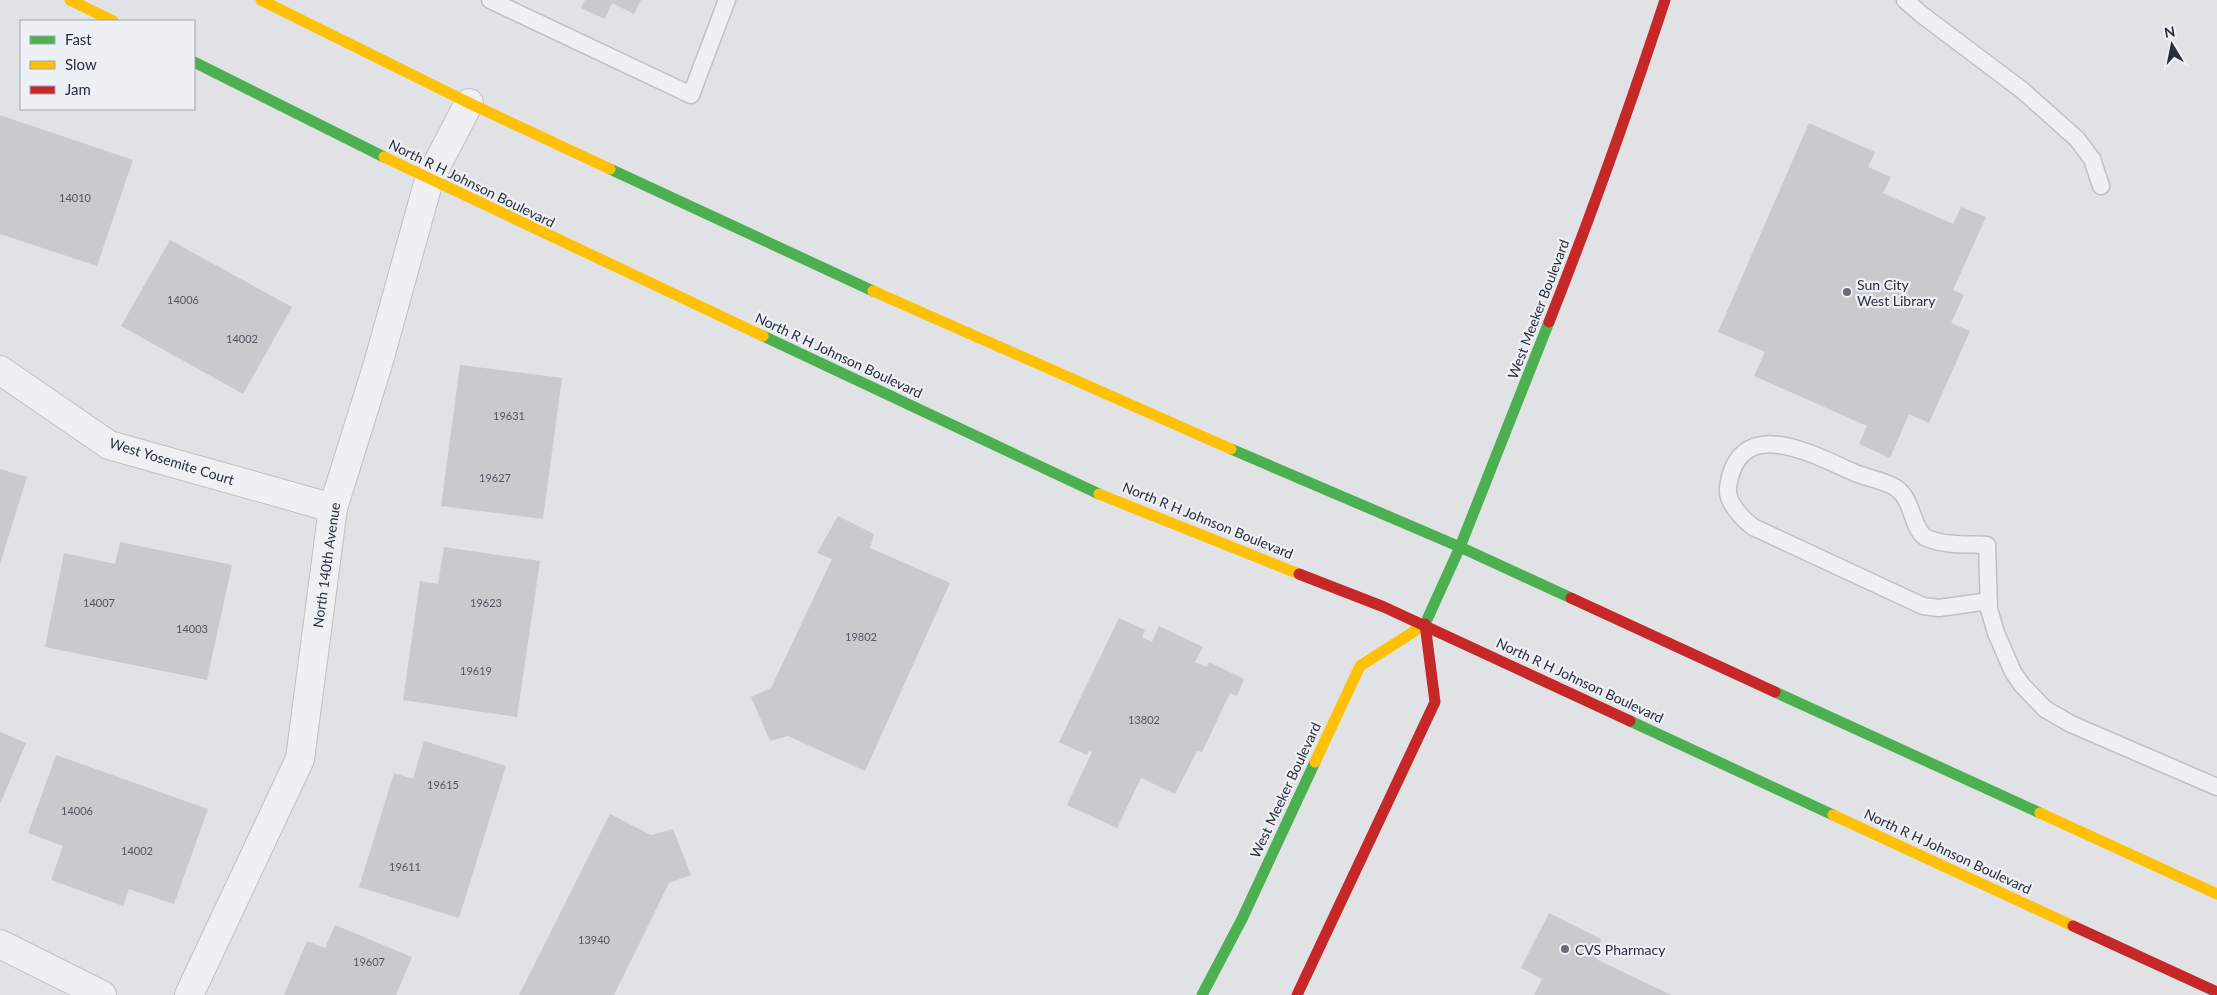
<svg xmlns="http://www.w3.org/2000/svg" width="2217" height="995" font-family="Lato,sans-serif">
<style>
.building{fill:#c8cacd}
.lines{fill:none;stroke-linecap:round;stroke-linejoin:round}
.lane-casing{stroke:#bec0c3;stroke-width:19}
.street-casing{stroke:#bec0c3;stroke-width:30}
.lane{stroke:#f0f0f2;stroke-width:16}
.street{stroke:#f0f0f2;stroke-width:28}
.fast{stroke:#4caf50;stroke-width:11}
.slow{stroke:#ffc107;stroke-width:11}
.jam{stroke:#c62828;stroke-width:11}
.poi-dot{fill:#686d78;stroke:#edf0f5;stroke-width:2}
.labels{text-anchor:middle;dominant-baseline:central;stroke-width:4.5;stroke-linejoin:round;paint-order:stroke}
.number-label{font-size:11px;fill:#515662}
.street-label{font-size:14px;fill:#282e3e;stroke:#edf0f5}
.poi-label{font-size:14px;fill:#282e3e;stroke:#edf0f5;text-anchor:start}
</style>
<rect width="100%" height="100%" fill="#e0e2e5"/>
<!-- building -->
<g class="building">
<polygon points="585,0 641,0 634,14 612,3 605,19 581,8"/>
<polygon points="0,115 133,160 97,266 0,234"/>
<polygon points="1809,123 1875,152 1868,167 1891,177 1883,193 1953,224 1961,207 1986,217 1953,290 1964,295 1951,323 1970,331 1929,423 1909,414 1890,458 1859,444 1867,426 1754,376 1765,352 1718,332"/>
<polygon points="170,240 292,307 243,394 121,326"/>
<polygon points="460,365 562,378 543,519 441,506"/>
<polygon points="0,469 27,477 0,564"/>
<polygon points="838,516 874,534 870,548 950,583 865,771 788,736 770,741 751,697 771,688 832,559 817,553"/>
<polygon points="120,542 232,565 207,680 45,647 64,553 115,564"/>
<polygon points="444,547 540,561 517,717 403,700 420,581 438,584"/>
<polygon points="1119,618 1145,630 1142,637 1152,642 1159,626 1203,647 1195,662 1207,667 1209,662 1244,679 1237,696 1230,693 1202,752 1197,751 1175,794 1141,778 1117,828 1067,805 1092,752 1089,751 1087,755 1059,742"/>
<polygon points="0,732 26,743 0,804"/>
<polygon points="424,741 506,766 459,918 359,887 394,773 413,779"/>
<polygon points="56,755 208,809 174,904 129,889 123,906 51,880 63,846 28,833"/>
<polygon points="610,814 651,835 673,829 691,875 669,883 614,995 519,995"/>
<polygon points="1549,913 1601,939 1596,959 1671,995 1534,995 1542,979 1521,968"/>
<polygon points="335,925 412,957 396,995 284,995 307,941 325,948"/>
</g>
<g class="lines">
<defs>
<g id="lane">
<polyline points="490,0 691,95 727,0"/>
<polyline points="1905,0 1921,14 2022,90 2077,139 2092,159 2101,186"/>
<path d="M 1989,601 L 1939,608 L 1923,606 L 1753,527 C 1742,518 1726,503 1728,487 C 1739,413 1812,454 1853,472 C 1866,478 1884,480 1896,488 C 1914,500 1912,532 1927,538 C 1944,546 1969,544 1987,545 L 1989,609 L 1996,633 L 2013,672 L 2022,685 L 2045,709 L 2071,724 L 2217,787"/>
</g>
<g id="street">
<polyline points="0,370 109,445 333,508"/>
<polyline points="0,944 102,995"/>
<polyline points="189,995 300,759 333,508 378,364 429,180 469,103"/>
</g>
</defs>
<!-- lane casing -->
<use href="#lane" class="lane-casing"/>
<!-- street casing -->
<use href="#street" class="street-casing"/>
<!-- lane -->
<use href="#lane" class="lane"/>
<!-- street -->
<use href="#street" class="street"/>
<!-- fast -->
<g class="fast">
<polyline points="194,62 384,157"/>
<polyline points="610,169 873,291"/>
<polyline points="763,336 1099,494"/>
<polyline points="1231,449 1460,547 1571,598"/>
<polyline points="1425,624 1460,547 1549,322"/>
<polyline points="1775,692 2040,813"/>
<polyline points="1630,721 1833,815"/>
<polyline points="1202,995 1242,919 1315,762"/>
</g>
<!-- slow -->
<g class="slow">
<polyline points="70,0 113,21"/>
<polyline points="261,0 469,103 610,169"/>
<polyline points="384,157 763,336"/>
<polyline points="873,291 1231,449"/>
<polyline points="1099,494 1299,574"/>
<polyline points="1315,762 1360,666 1424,625"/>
<polyline points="2040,813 2217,894"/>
<polyline points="1833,815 2073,926"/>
</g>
<!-- jam -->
<g class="jam">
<path d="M 1549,322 C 1591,216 1629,109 1665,0"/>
<polyline points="1299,574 1384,607 1630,721"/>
<polyline points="1571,598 1775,692"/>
<polyline points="2073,926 2217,992"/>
<polyline points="1297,995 1435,702 1425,624"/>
</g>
</g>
<!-- markers -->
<g class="poi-dot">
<circle cx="1847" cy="292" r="5"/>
<circle cx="1565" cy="949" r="5"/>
</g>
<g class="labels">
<!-- number labels -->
<g class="number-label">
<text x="75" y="197">14010</text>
<text x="183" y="299">14006</text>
<text x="242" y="338">14002</text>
<text x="509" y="415">19631</text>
<text x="495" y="477">19627</text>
<text x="99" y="602">14007</text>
<text x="486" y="602">19623</text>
<text x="192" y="628">14003</text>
<text x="861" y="636">19802</text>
<text x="476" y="670">19619</text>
<text x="1144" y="719">13802</text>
<text x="443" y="784">19615</text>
<text x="77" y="810">14006</text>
<text x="137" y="850">14002</text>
<text x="405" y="866">19611</text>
<text x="594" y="939">13940</text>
<text x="369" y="961">19607</text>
</g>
<!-- street labels -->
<g class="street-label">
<text transform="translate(472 183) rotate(26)">North R H Johnson Boulevard</text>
<text transform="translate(1538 309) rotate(-69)">West Meeker Boulevard</text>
<text transform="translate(839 355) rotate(25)">North R H Johnson Boulevard</text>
<text transform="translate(172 461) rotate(17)">West Yosemite Court</text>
<text transform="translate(1208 520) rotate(22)">North R H Johnson Boulevard</text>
<text transform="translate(326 565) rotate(-82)">North 140th Avenue</text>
<text transform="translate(1580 680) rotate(25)">North R H Johnson Boulevard</text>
<text transform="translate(1285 790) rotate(-65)">West Meeker Boulevard</text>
<text transform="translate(1948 851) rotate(25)">North R H Johnson Boulevard</text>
</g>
<!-- poi labels -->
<g class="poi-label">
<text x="1857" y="284">Sun City<tspan x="1857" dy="16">West Library</tspan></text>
<text x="1575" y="949">CVS Pharmacy</text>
</g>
</g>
<!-- legend -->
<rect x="20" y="20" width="175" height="90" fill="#edf0f5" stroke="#9ea2ac"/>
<rect x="30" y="36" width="25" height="8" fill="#4caf50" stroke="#9ea2ac"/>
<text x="65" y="45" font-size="15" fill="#282e3e">Fast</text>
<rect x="30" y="61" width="25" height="8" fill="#ffc107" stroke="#9ea2ac"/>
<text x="65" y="70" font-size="15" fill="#282e3e">Slow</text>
<rect x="30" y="86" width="25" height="8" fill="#c62828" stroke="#9ea2ac"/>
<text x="65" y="95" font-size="15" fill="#282e3e">Jam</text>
<!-- north arrow -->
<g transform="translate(2172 45) rotate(350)" stroke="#edf0f5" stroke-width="4" paint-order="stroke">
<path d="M0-4L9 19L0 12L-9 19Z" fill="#282e3e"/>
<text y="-8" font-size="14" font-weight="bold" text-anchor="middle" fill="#282e3e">N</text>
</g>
</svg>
